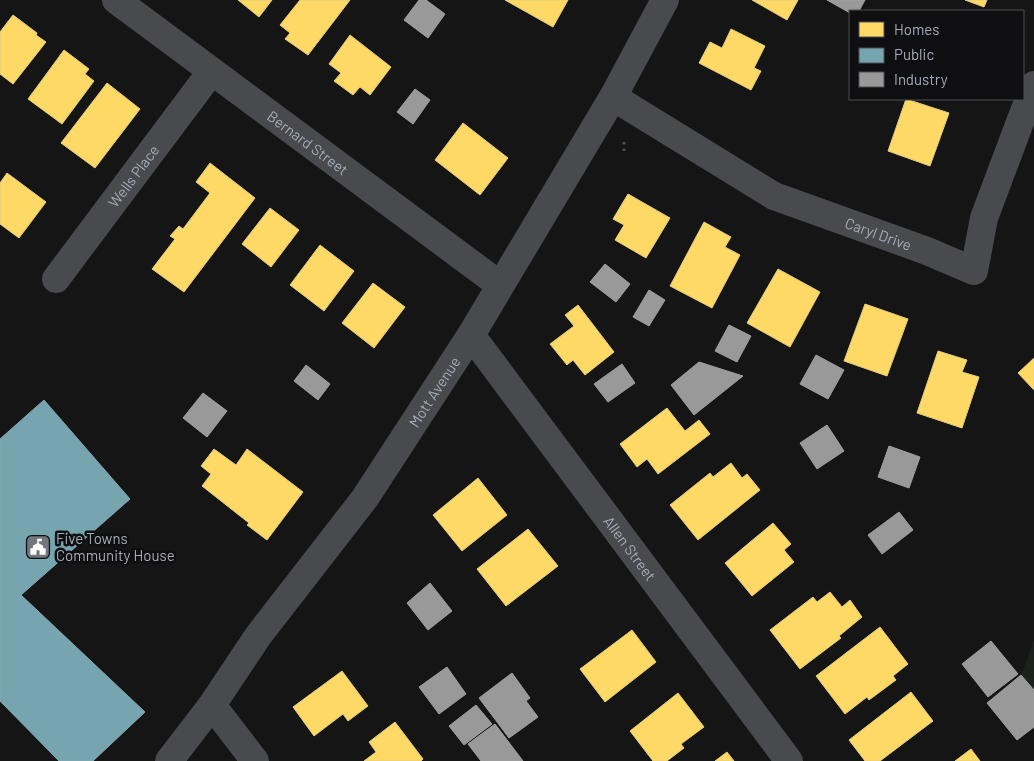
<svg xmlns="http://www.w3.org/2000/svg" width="1034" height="761" font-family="Barlow,sans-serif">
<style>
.green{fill:#1a221b}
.homes{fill:#ffd966;stroke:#e4cc7e}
.public{fill:#76a5af;stroke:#84a7b1}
.industry{fill:#999;stroke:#9c9fa2}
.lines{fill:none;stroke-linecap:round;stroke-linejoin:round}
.path{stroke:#4a4c4f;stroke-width:3;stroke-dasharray:2.5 4;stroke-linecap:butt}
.minor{stroke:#484a4e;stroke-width:28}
.labels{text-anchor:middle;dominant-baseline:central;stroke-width:5;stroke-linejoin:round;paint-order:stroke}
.street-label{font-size:15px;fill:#a4acb7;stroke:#0f0f11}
.poi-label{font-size:15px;fill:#a4acb7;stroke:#0f0f11;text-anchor:start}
</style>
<rect width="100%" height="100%" fill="#151515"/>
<!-- green -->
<polygon class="green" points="1034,640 1034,691 1021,675"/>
<!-- homes -->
<g class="homes">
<polygon points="238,0 272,0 259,17"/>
<polygon points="300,0 350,0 308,55 285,39 290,33 280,25"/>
<polygon points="505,0 568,0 553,27"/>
<polygon points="752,0 798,0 787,20"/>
<polygon points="965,0 987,0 984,7"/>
<polygon points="13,15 37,33 36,35 46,42 13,84 0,74 0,32"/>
<polygon points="731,29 765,46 754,68 761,71 751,90 699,63 710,42 722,48"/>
<polygon points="350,35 391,67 370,95 360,87 353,95 334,81 341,73 329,64"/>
<polygon points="64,50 89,69 85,74 94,81 62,124 28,99"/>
<polygon points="107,83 140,109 95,168 61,143"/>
<polygon points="906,99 949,113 930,166 888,151"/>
<polygon points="463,123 508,158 480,195 435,160"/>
<polygon points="210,163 255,198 184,292 152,269 175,239 170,236 179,226 183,229 210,193 196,182"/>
<polygon points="7,173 46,202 19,238 0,224 0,183"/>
<polygon points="628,194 670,218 646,258 615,240 624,225 613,219"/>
<polygon points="270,208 299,230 271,267 242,244"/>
<polygon points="704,222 731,237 725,247 740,255 712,308 670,286"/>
<polygon points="320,245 354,271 324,311 290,285"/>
<polygon points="778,269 820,292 790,347 747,323"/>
<polygon points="373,283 405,307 374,348 342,323"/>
<polygon points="865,304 908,319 887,376 844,361"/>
<polygon points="578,305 614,352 585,375 573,360 567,365 550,344 574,326 565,315"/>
<polygon points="938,351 967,360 962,372 979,377 962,428 917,413"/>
<polygon points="1034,358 1034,390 1018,373"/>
<polygon points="667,408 685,431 699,420 710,434 658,474 647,459 637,467 620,444"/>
<polygon points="214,449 236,465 247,449 303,492 267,540 247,525 249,523 202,486 211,474 201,466"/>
<polygon points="731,463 742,478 747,474 760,490 698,540 670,505 710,473 713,477"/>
<polygon points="478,478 507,515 462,551 433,515"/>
<polygon points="773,523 791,544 784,550 794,562 752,596 725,563"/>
<polygon points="528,529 558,566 506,606 477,569"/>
<polygon points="830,592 842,607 850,600 862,617 839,636 841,638 800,669 770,630 813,597 817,602"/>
<polygon points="880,627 908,664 893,676 896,680 869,700 867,697 845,714 816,676"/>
<polygon points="632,630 656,662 605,702 580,669"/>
<polygon points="342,671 368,706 348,721 343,714 314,736 293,707"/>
<polygon points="911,692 933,721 880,761 865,761 849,740"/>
<polygon points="678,693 704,727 681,744 684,748 667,761 653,761 630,731"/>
<polygon points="395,722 423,759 421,761 364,761 376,752 369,742"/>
<polygon points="971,749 980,761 955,761"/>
<polygon points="727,752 734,761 715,761"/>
</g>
<!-- public -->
<polygon class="public" points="44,400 130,499 21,595 145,712 93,761 59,761 0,701 0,439"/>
<!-- industry -->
<g class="industry">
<polygon points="419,0 426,0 445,14 428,38 404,20"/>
<polygon points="827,0 865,0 859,11 850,11 850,13"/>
<polygon points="415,89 430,100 413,124 397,112"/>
<polygon points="605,264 630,284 616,302 590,282"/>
<polygon points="649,290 665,300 649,326 633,317"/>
<polygon points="729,325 751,336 737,362 715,351"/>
<polygon points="816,355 844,370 828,399 800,384"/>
<polygon points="699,362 743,376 694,415 671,385"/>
<polygon points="622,364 635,383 608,402 594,384"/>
<polygon points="306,365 330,384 318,400 294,381"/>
<polygon points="203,393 227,411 207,437 183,418"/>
<polygon points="827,425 844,451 817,469 800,443"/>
<polygon points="889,446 920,457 909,488 878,477"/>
<polygon points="899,512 913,530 882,554 868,535"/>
<polygon points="430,583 452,611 428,630 407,603"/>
<polygon points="991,641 1018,674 988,697 962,664"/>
<polygon points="447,667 466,694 439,714 419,687"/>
<polygon points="512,673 530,698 526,701 538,717 509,738 479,698"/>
<polygon points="1021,675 1034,690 1034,727 1017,740 987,703"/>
<polygon points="476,705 492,724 464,745 449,726"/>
<polygon points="495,724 523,761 481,761 468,744"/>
</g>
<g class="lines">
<!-- path -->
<polyline class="path" points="624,142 624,154"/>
<!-- minor -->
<g class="minor">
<path id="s1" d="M 116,0 L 500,285"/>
<path id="s2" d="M 613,97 L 774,196 L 927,251 L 974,271 L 984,218 L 1034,85"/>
<path id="s3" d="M 56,279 L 211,72"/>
<path id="s4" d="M 471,335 L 789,761"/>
<polyline points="212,705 255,761"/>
<path id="s5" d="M 169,761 L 212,705 L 258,636 L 365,498 L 471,335 L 613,97 L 665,0"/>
</g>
</g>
<!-- icons -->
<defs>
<symbol id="civic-square" viewBox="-11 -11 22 22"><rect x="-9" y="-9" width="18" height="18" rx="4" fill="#72777e" stroke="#0f0f11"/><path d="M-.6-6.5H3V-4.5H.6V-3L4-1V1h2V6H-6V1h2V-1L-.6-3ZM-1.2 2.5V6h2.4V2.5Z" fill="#fff"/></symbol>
</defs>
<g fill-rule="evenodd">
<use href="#civic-square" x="24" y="533" width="28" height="28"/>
</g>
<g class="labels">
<!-- street labels -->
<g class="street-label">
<text stroke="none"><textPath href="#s1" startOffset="239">Bernard Street</textPath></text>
<text stroke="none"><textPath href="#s3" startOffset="129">Wells Place</textPath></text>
<text stroke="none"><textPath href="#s2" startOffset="300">Caryl Drive</textPath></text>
<text stroke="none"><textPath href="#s5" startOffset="455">Mott Avenue</textPath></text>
<text stroke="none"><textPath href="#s4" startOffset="266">Allen Street</textPath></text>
</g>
<!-- poi labels -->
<g class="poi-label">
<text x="56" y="538">Five Towns<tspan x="56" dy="17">Community House</tspan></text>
</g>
</g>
<!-- legend -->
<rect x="849" y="10" width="175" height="90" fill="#0f0f11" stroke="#4b4e53"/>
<rect x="859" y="22" width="25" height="15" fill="#ffd966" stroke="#4b4e53"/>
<text x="894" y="35" font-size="15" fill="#a4acb7">Homes</text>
<rect x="859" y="48" width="25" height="15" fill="#76a5af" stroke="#4b4e53"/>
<text x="894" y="60" font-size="15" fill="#a4acb7">Public</text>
<rect x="859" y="72" width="25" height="15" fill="#999999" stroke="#4b4e53"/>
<text x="894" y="85" font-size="15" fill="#a4acb7">Industry</text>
</svg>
